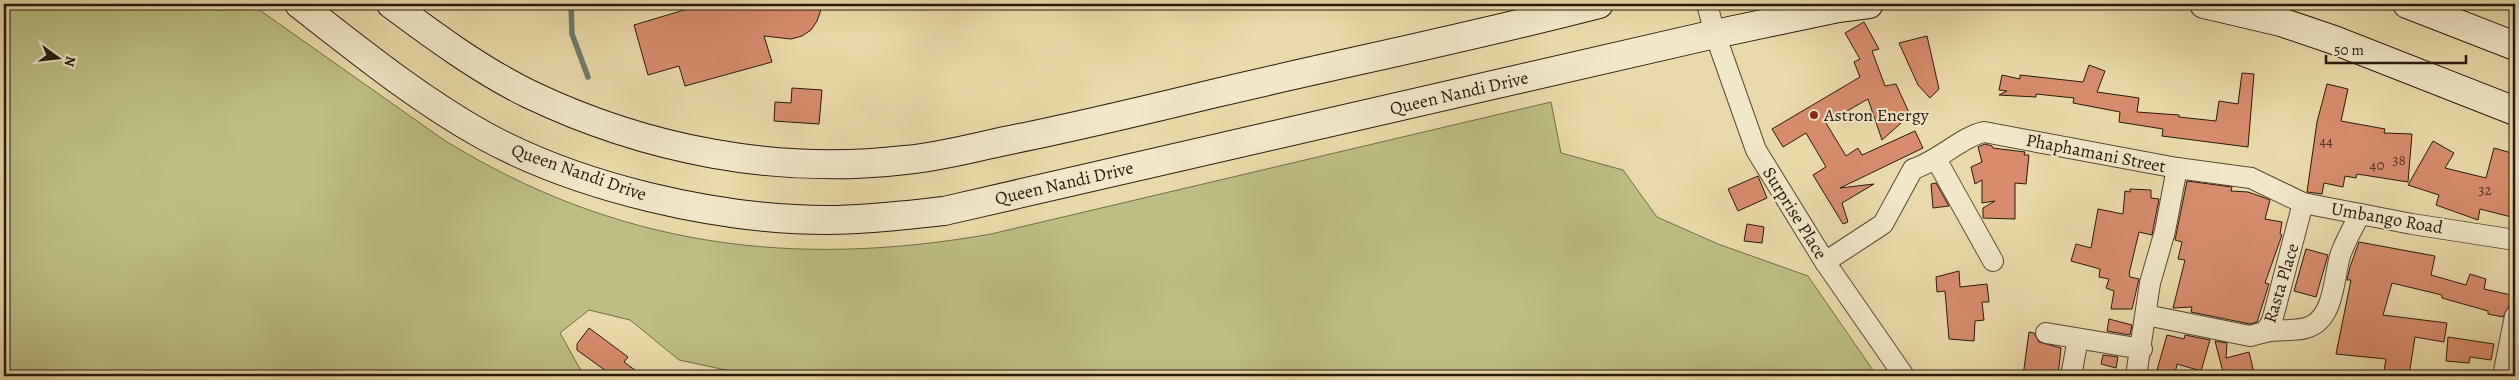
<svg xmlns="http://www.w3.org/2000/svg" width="2519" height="380" font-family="Alegreya,serif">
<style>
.green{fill:#bdbe84;stroke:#726c47}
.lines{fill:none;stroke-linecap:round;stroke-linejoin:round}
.stream{stroke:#6e7870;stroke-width:5.5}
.building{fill:#d78d6d;stroke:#27190a}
.minor-casing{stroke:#584932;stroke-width:22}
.secondary-casing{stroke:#27190a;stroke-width:30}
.minor{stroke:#f2e7c7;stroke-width:20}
.secondary{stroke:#f2e7c7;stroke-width:28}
.poi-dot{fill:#8f2418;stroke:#f2e7c7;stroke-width:2}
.labels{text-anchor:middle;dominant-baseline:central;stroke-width:4;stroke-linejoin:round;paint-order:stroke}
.number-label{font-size:15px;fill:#533623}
.street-label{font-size:18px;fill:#27190a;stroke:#f2e7c7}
.poi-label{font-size:18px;fill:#27190a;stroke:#f2e7c7;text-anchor:start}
</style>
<rect width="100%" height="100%" fill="#ebdaa9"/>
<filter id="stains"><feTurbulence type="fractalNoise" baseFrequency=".004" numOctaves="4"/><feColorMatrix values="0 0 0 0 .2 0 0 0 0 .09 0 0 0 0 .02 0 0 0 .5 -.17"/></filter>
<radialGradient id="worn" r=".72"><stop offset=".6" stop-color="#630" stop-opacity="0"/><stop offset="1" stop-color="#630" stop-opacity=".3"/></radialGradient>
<!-- green -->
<path class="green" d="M 4,4 L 251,4 L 444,140 C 617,247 793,269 991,234 L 1551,102 L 1561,153 L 1623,170 L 1657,217 L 1718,244 L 1808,276 L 1877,376 L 754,376 L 679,360 L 630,320 L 589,310 L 560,333 L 584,376 L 4,376 Z"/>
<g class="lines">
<!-- stream -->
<polyline class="stream" points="571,4 572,34 588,77"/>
</g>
<!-- building -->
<g class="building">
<polygon points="704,4 823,4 817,21 811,30 802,36 791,39 764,36 772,62 685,86 679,66 648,75 634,25"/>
<polygon points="1864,22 1879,49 1872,51 1885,86 1896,84 1910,115 1882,140 1868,99 1826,123 1846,156 1858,148 1862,155 1915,131 1923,148 1840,188 1874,184 1842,203 1848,222 1843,224 1813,175 1826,167 1806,133 1783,147 1772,129 1860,77 1854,62 1860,59 1845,33"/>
<polygon points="1927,36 1939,89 1930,98 1918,85 1899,43"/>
<polygon points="2089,65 2105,71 2097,92 2139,98 2137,112 2179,115 2179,117 2216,121 2219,101 2238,104 2242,73 2254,74 2248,147 2162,136 2163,129 2119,122 2120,112 2073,103 2074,98 2036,94 2036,97 1999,95 2007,91 1999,90 2002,75 2020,79 2020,75 2083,82"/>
<polygon points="2327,84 2348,89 2341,121 2385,129 2384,133 2412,134 2408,182 2357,174 2356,178 2345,176 2343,187 2324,183 2322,194 2307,192 2317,122"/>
<polygon points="792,88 822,90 819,124 774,121 775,102 791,103"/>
<polygon points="2433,141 2454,153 2445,168 2486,178 2494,148 2515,154 2510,176 2515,177 2515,218 2480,209 2478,220 2436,205 2439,195 2408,185"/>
<polygon points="1985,144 1992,146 1993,148 2025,152 2024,155 2029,155 2026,184 2015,183 2015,219 1983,218 1983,208 1995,201 1982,203 1982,180 1975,184 1971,167 1982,162 1978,147"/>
<polygon points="1758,176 1767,198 1738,211 1728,189"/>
<polygon points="2187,181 2232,187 2231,191 2248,192 2265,198 2270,200 2265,219 2282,222 2280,234 2282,235 2265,283 2269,284 2257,322 2250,324 2191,312 2192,307 2173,308 2185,260 2178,259 2182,242 2175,240"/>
<polygon points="1936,183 1949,206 1933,208 1931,184"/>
<polygon points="2130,189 2151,190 2151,198 2159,199 2152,235 2139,232 2129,274 2130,277 2139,279 2132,309 2111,309 2114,291 2106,288 2109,279 2099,277 2100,269 2071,261 2076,244 2091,248 2098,209 2123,214 2125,191 2130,192"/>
<polygon points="1747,224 1764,227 1762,243 1744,241"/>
<polygon points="2359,242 2435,256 2431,275 2466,285 2470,274 2486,279 2484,289 2511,295 2509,306 2503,317 2488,314 2488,311 2442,298 2442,295 2392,283 2383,315 2447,323 2444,342 2415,337 2409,375 2384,371 2386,359 2336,354 2351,280 2347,280 2350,267"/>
<polygon points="2306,249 2328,255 2316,297 2294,291"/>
<polygon points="1959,271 1960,287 1987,284 1989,302 1982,302 1984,320 1975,321 1974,341 1949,339 1945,291 1937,292 1936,277"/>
<polygon points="2109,319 2132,325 2130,335 2107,331"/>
<polygon points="589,328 628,357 624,362 643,376 613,376 577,350 577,344"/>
<polygon points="2029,332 2034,333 2039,342 2061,348 2058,376 2023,376"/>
<polygon points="2167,335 2184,339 2185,335 2210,340 2201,371 2177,364 2175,374 2157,370"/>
<polygon points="2448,337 2494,344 2491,360 2470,357 2469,363 2446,361"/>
<polygon points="2215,341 2227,343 2226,358 2249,352 2254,373 2240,376 2224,376"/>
<polygon points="2103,355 2118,357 2116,368 2101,364"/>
</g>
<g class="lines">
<defs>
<g id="minor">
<polyline points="1707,4 1715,34 1756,150 1825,262 1904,376"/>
<polyline points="1936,159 1993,261"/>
<path d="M 1825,262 L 1883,224 L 1913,169 C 1937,162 1963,136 1984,132 L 2177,168 L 2251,178 L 2303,203 L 2412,224 L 2515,240"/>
<polyline points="2146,315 2250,336 2265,332 2272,321 2303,203"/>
<path d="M 2265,332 C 2279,329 2300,332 2311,326 C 2334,316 2334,277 2340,256 C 2345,241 2353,228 2360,214"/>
<polyline points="2046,333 2142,349"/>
<polyline points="2071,376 2078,339"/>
<polyline points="2136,376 2150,283 2165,231 2177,168"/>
<polyline points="2503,376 2515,316"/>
</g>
<g id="secondary">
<path d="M 299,4 C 358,50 417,98 483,135 C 579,188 718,220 828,220 C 867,220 906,215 944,211 L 1715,34 L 1838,8 L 1869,4"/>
<path d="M 391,4 C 434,36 480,70 529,94 C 646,150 777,175 905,160 C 939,157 972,148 1005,141 C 1076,127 1146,110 1216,93 C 1343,63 1472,37 1599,4"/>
<polyline points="2204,4 2281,22 2334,40 2515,111"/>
<polyline points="2407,4 2515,46"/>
</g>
</defs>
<!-- minor casing -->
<use href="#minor" class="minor-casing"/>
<!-- secondary casing -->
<use href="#secondary" class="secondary-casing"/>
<!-- minor -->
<use href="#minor" class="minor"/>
<!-- secondary -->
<use href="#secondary" class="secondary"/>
</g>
<!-- markers -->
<circle class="poi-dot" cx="1814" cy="115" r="5"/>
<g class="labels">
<!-- number labels -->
<g class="number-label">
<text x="2326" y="141">44</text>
<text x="2399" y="160">38</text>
<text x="2377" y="165">40</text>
<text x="2485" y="190">32</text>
</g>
<!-- street labels -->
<g class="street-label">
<text transform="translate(1459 93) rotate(-13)">Queen Nandi Drive</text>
<text transform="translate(2096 153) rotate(11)">Phaphamani Street</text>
<text transform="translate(579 172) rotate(19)">Queen Nandi Drive</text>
<text transform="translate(1064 183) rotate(-13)">Queen Nandi Drive</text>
<text transform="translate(1795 213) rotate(58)">Surprise Place</text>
<text transform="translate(2387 218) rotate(10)">Umbango Road</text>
<text transform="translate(2281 283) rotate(-73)">Rasta Place</text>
</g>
<!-- poi labels -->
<g class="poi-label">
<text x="1824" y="115">Astron Energy</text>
</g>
</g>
<!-- margin -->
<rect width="2519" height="380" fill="none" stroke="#ebdaa9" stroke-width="20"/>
<rect x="5" y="5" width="2509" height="370" fill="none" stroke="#27190a" stroke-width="2.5"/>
<rect x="10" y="10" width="2499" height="360" fill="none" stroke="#27190a"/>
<!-- north arrow -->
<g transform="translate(58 58) rotate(105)" stroke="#f2e7c7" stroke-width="4" paint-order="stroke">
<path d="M0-4L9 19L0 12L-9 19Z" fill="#27190a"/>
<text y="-8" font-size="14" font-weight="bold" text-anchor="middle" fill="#27190a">N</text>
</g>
<!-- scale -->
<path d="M2326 55v8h140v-8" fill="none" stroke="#27190a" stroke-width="2.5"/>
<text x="2334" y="55" font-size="15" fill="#27190a" stroke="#f2e7c7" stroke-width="4" paint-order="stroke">50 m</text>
<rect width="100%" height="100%" filter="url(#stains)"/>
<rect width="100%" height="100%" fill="url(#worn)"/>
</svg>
